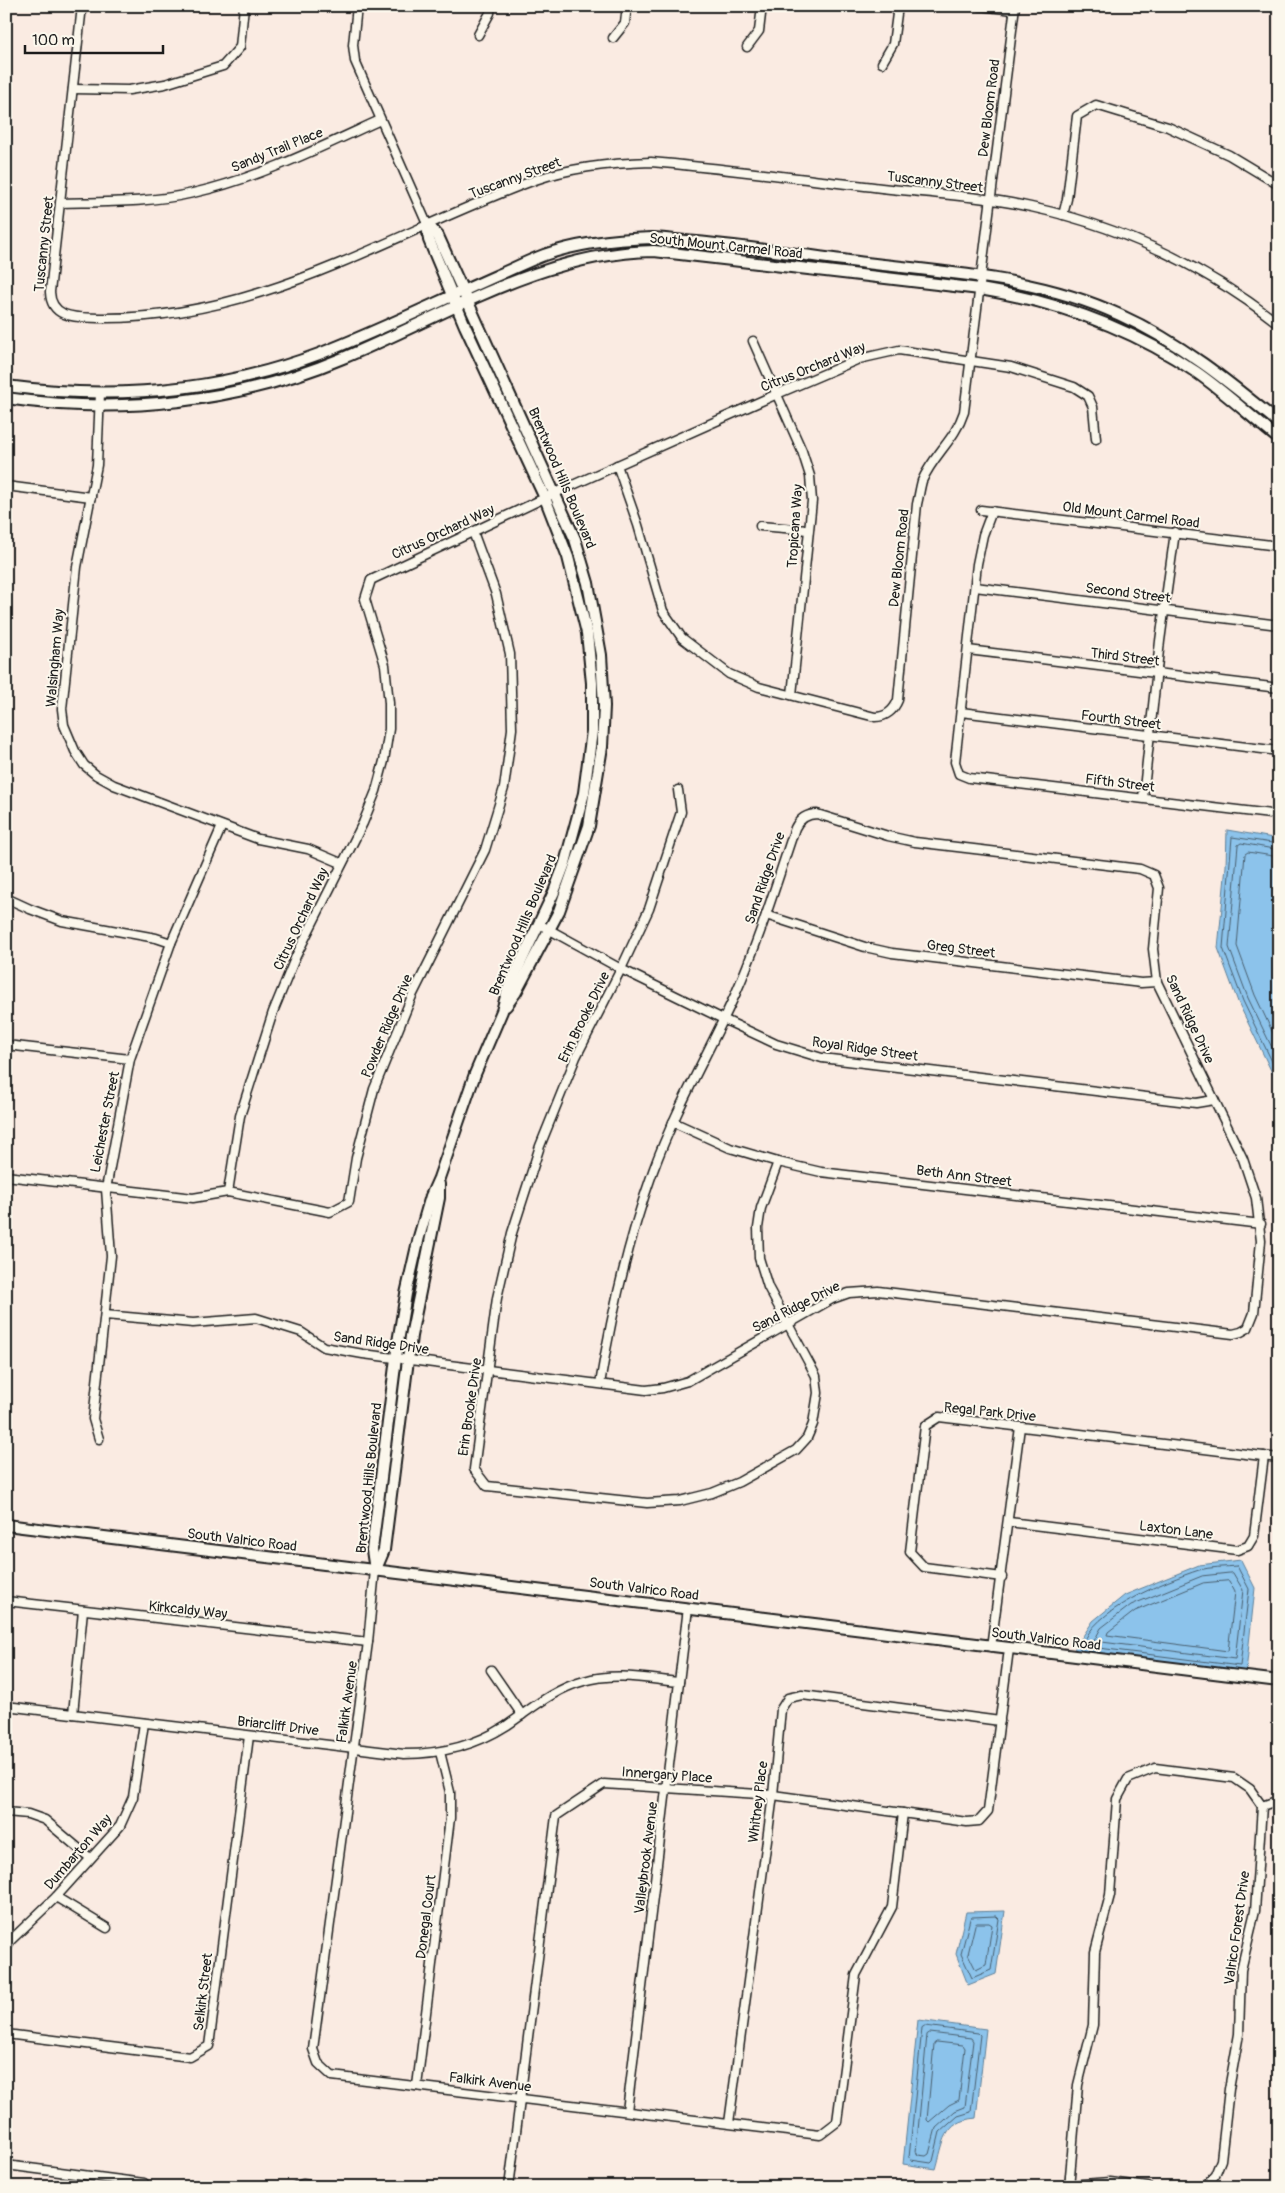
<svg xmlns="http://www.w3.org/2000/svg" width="1285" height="2193" font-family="Pangolin,sans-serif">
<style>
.water{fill:#8cc3eb;stroke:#5f8098}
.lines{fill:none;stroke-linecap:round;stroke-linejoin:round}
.shore{stroke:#495f6f;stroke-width:1}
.minor-casing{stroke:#1c1c1c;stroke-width:11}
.tertiary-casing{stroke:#1c1c1c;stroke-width:14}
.minor{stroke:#fbf7ec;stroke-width:8}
.tertiary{stroke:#fbf7ec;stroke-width:10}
.labels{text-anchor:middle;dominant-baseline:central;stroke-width:4;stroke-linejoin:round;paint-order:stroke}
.street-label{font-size:14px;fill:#1c1c1c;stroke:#fbf7ec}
</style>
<rect width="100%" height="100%" fill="#faebe2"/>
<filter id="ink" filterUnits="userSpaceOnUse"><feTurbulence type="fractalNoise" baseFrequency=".02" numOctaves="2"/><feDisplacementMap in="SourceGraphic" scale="10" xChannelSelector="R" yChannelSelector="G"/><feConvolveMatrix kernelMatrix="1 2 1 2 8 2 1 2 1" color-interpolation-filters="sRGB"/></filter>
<g filter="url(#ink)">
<!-- water -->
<g class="water">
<polygon points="1227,830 1279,839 1279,1087 1238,1002 1218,948 1226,866"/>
<polygon points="1241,1560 1255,1588 1246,1672 1073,1651 1093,1621 1125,1595 1199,1565"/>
<polygon points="1005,1911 996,1974 968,1985 956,1954 966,1912"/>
<path d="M 918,2020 L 986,2029 L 976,2118 C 943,2122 944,2142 936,2169 L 903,2164 Z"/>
</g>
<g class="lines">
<!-- shore -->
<g class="shore">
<polyline points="1279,844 1232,837 1223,948 1243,1001 1279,1076"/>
<polyline points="1279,850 1241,843 1238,845 1229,947 1248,998 1279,1062"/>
<polyline points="1279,857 1248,852 1245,854 1237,946 1255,995 1279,1046"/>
<path d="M 1237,1566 L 1249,1589 L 1240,1666 L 1083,1646 C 1091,1610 1166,1581 1199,1570 C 1210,1567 1225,1567 1237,1566 Z"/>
<polygon points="1233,1573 1243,1590 1235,1659 1094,1641 1101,1628 1131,1605 1202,1576"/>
<polygon points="1229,1581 1235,1592 1228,1651 1107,1635 1108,1632 1135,1611 1203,1583"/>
<polygon points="972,1917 996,1916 999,1919 991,1970 972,1978 961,1954 970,1919"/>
<polygon points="977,1923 989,1923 992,1925 986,1965 976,1970 968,1954 975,1925"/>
<polygon points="925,2026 978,2033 980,2035 971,2112 958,2116 940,2132 933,2161 931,2163 911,2160 909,2158 922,2028"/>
<polygon points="930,2033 971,2038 973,2041 965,2107 955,2111 936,2128 929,2154 926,2156 918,2155 916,2152 927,2035"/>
<polygon points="937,2042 963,2045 965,2048 959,2100 949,2105 929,2122 927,2120 934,2044"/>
</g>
<defs>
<g id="minor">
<path d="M 82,6 L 50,292 C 51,320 79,317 99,318 C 262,320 388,234 535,180 C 572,167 612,163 651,162 C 722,168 794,178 865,186 C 920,193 977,195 1031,207 C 1123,227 1205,266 1279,324"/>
<polyline points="357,6 353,45 355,61 427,224"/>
<polyline points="980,6 1014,10"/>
<polyline points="478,35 490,13 491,6"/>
<polyline points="613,38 625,23 627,6"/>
<polyline points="747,47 759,31 762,6"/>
<polyline points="882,63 893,44 898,6"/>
<polyline points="73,89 129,90 165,84 223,66 240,47 244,6"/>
<path d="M 61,203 C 103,202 151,203 193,193 C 259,178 319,148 380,120"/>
<polyline points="1063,215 1067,199 1077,116 1096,105 1168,127 1229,155 1279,185"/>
<polyline points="753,341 802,451 810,476 812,501 792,695"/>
<polyline points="100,393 97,465 77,567 62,709 64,725 75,751 84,765 96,775 114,785 258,839 308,849 341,863"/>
<path d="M 617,465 L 638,525 L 663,611 L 682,638 L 729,674 L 759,687 L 875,717 C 886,717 894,710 898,700 L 917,504 C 919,496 920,488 922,481 C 933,455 955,440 964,412 L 1015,6"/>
<polyline points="6,486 91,497"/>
<polyline points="981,510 1279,546"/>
<polyline points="992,511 983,535 977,564 955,762 959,774 969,778 1279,815"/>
<polyline points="760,526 808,530"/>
<polyline points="975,587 1279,625"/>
<polyline points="968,650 1279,688"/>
<polyline points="961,712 1279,751"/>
<polyline points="678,790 681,812 649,909 621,969 576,1057 540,1146 512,1233 497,1298 474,1469 487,1486 647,1503 680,1501 712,1493 739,1482 796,1450 807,1438 813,1424 818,1393 816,1376 768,1287 759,1258 758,1228 761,1208 778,1162"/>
<polyline points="1143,798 1160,641 1175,532"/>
<polyline points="6,898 30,909 62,921 156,938 171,943"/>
<polyline points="766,915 865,947 892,953 1141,983 1157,982"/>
<polyline points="539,924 621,969 723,1019 776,1044 822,1058 1196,1103 1214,1100"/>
<polyline points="6,1045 130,1059"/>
<polyline points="673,1122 730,1148 778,1162 821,1172 1261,1224"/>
<polyline points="6,1176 193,1198 228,1192 330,1212 349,1202 356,1158 374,1089 412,996 485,850 504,788 512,729 510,654 496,594 473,532"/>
<polyline points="228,1192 240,1116 273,1012 296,956 363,823 376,791 384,761 389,729 389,703 385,665 365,599 371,580 555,493 777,394 859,359 899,350 1011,367 1074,387 1088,396 1093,407 1096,439"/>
<path d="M 105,1315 L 193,1323 L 256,1318 L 301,1332 L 324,1347 L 363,1354 L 646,1390 L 663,1388 L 688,1381 L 832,1299 L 849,1293 L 878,1291 L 1233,1334 L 1241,1332 L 1248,1328 L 1254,1313 L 1261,1241 L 1256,1198 L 1243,1159 L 1157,982 L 1153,949 L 1159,888 L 1154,875 L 1140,869 L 915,842 L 888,836 L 817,814 C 807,814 800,818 795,828 C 776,884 759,941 735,995 C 708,1054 675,1110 653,1171 C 628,1241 612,1311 600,1384"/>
<polyline points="99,1439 93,1419 111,1256 106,1189 130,1059 171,943 222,826"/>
<polyline points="1009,1522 1237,1550 1248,1546 1254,1536 1264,1456"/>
<polyline points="375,1570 368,1642 313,2049 318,2063 332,2076 820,2135 837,2122 856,1975 892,1907 903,1813"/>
<polyline points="1002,1577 924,1567 910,1552 925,1426 939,1417 1279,1458"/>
<polyline points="6,1601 368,1642"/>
<polyline points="991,1647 1020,1427"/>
<polyline points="491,1670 522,1715"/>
<path d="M 6,1706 L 404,1754 C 441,1754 475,1746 506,1726 C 531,1709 554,1689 584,1681 C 615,1672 648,1679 679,1682"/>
<polyline points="73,1714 83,1610"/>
<polyline points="1262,1806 1279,1800"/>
<polyline points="6,1812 28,1814 45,1820 90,1858"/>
<polyline points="56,1897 107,1928"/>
<polyline points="6,1951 10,1941 56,1897 120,1826 133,1797 144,1723"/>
<polyline points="6,2034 190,2057 209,2046 249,1736"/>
<polyline points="417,2086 450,1818 450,1792 440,1752"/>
<polyline points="627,2111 688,1608"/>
<polyline points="729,2123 773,1795 781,1709 788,1698 802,1695 1000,1721"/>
<polyline points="6,2165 144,2183"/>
<polyline points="1070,2185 1110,2182 1148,2187"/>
<polyline points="295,2187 303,2184 325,2187"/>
<polyline points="509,2187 556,1816 604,1784 773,1795 967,1822 979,1821 988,1811 1009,1649"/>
<polyline points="1069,2187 1078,2085 1093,2025 1095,1952 1110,1895 1117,1799 1128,1779 1155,1768 1234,1778 1250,1789 1262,1806 1255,1911 1241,1970 1239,2034 1229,2089 1221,2160 1215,2175 1206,2185 1202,2187"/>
</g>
<g id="tertiary">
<polyline points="427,224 438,236 575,539 588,583 601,655 604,706 602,747 589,826 559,911 516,992 506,1006"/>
<path d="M 6,386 C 112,400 218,392 319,354 C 379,331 437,302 496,276 C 512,269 528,261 544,255 C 578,243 617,239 652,238 C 724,243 795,254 866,263 C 952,273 1041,278 1120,315 C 1180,342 1229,382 1279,423"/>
<path d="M 6,398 C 120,415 236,403 343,358 C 445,316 540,253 654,251 L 980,289 C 1058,302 1130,327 1196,372 C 1225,392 1251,417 1279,439"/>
<polyline points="6,1525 1279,1681"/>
<polyline points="376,1569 384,1550 411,1336 439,1198 439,1184"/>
<polyline points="375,1570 372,1550 398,1342 406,1294 419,1237 431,1196 439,1178 475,1074 502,1011 508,989 554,892 565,863 584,793 592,731 592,683 587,633 568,557 545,498 465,326 429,240 427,224"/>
</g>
</defs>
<!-- minor casing -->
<use href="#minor" class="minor-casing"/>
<!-- tertiary casing -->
<use href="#tertiary" class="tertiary-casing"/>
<!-- minor -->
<use href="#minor" class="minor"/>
<!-- tertiary -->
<use href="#tertiary" class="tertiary"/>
</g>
</g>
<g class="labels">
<!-- street labels -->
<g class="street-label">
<text transform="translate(989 108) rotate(-83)">Dew Bloom Road</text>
<text transform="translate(277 150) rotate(-22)">Sandy Trail Place</text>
<text transform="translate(515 178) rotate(-20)">Tuscanny Street</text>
<text transform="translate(935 182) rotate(7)">Tuscanny Street</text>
<text transform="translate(44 244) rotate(-84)">Tuscanny Street</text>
<text transform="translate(726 246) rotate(6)">South Mount Carmel Road</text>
<text transform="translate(813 367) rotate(-22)">Citrus Orchard Way</text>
<text transform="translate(562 478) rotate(67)">Brentwood Hills Boulevard</text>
<text transform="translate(1131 515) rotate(7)">Old Mount Carmel Road</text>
<text transform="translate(795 526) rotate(-86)">Tropicana Way</text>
<text transform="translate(443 532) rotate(-25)">Citrus Orchard Way</text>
<text transform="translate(899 558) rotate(-84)">Dew Bloom Road</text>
<text transform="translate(1128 593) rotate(7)">Second Street</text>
<text transform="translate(1125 657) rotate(7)">Third Street</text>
<text transform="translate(55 658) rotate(-85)">Walsingham Way</text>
<text transform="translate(1121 720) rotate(7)">Fourth Street</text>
<text transform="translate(1120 783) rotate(7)">Fifth Street</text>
<text transform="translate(765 878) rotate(-71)">Sand Ridge Drive</text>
<text transform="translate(301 919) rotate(-65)">Citrus Orchard Way</text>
<text transform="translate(523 925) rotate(-67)">Brentwood Hills Boulevard</text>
<text transform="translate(961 949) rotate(7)">Greg Street</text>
<text transform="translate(584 1017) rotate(-64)">Erin Brooke Drive</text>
<text transform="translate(1190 1019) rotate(65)">Sand Ridge Drive</text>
<text transform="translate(387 1026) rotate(-67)">Powder Ridge Drive</text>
<text transform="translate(865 1049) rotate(8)">Royal Ridge Street</text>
<text transform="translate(105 1122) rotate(-79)">Leichester Street</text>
<text transform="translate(964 1176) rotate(7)">Beth Ann Street</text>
<text transform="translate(796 1307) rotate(-27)">Sand Ridge Drive</text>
<text transform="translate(381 1343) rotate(8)">Sand Ridge Drive</text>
<text transform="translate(470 1407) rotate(-82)">Erin Brooke Drive</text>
<text transform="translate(990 1412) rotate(6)">Regal Park Drive</text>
<text transform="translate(369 1478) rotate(-84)">Brentwood Hills Boulevard</text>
<text transform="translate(1176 1530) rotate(7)">Laxton Lane</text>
<text transform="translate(242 1540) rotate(7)">South Valrico Road</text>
<text transform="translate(644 1589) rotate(7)">South Valrico Road</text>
<text transform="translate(188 1610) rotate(6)">Kirkcaldy Way</text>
<text transform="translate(1046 1639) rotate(7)">South Valrico Road</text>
<text transform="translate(347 1702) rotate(-82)">Falkirk Avenue</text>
<text transform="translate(278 1726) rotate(7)">Briarcliff Drive</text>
<text transform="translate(667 1775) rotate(4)">Innergary Place</text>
<text transform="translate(758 1802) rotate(-83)">Whitney Place</text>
<text transform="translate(78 1852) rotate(-49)">Dumbarton Way</text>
<text transform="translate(646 1858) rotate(-83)">Valleybrook Avenue</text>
<text transform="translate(426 1917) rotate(-83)">Donegal Court</text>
<text transform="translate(1237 1928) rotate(-82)">Valrico Forest Drive</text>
<text transform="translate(203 1992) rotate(-83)">Selkirk Street</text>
<text transform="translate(490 2082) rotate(7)">Falkirk Avenue</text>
</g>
</g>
<!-- margin -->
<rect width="1285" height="2193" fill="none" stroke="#fbf7ec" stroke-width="25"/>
<rect x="12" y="12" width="1260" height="2168" fill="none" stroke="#1c1c1c" stroke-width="2" filter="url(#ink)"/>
<!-- scale -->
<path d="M25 45v8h138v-8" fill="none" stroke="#1c1c1c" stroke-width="2.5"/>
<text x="32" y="45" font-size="15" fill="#1c1c1c" stroke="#fbf7ec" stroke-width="4" paint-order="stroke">100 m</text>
</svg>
